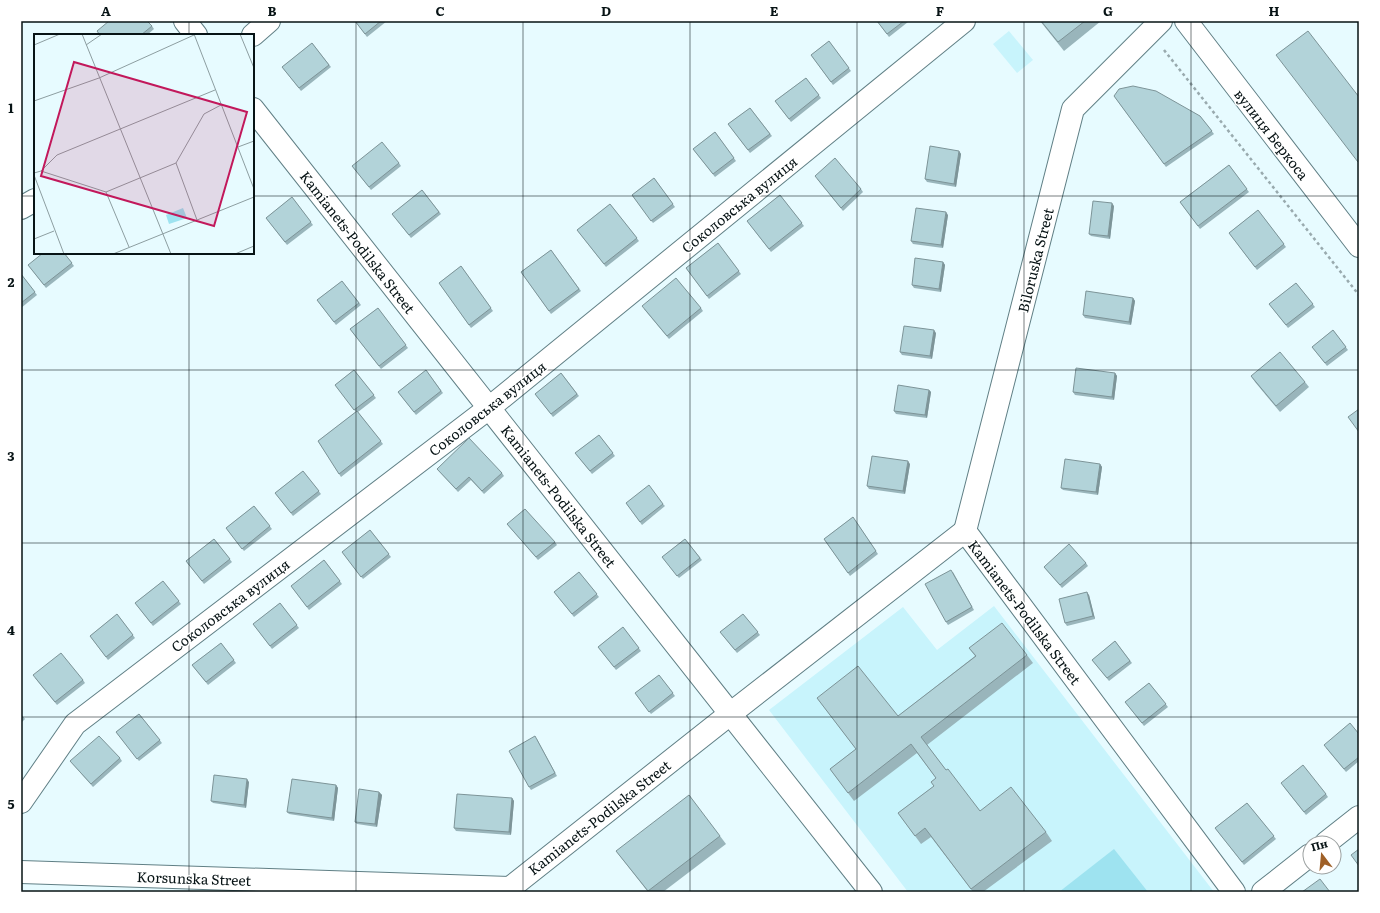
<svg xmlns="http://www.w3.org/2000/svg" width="1380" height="913" font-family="Literata,serif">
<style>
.built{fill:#c8f4fc}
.green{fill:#9ee3f0}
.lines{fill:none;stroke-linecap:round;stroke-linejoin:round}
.minor-casing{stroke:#607f85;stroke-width:24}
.tertiary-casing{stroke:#607f85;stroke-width:24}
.path{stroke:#99aaae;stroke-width:2.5;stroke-dasharray:3 3;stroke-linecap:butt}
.minor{stroke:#fff;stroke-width:22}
.tertiary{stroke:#fff;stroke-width:22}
.wall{fill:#99b5bb}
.shaded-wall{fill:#7d9498}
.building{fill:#b2d3d9;stroke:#7d9498}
.grid{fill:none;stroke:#071315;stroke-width:1;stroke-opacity:0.55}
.labels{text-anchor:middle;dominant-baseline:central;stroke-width:3;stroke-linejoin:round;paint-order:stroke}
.street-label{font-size:14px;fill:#071315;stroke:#fff}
.inset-road{fill:none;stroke:#8d9ea1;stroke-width:1}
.view{fill:#c2185b;fill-opacity:0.15;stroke:#c2185b;stroke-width:2}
.inset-edge{fill:none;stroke:#071315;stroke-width:2}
.neatline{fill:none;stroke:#071315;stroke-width:1.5}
.grid-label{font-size:13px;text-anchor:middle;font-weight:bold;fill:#071315}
</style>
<rect width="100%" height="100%" fill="#e7fbff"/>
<!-- built -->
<g class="built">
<polygon points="1009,31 1033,60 1017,73 993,44"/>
<polygon points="994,606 1214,892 908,892 769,710 903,607 937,650"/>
</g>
<!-- green -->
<polygon class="green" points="1114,849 1148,892 1059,892"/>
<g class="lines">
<defs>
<g id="minor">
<polyline points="185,21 196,35"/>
<polyline points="253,35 269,21"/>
<polyline points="253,109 871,892"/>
<polyline points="21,208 35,200"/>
<polyline points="965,531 1073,109 1161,21"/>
<polyline points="21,802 75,724 489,408 964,21"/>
<polyline points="1326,843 1359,817"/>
<polyline points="21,872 510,888"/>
<polyline points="513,892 510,888 730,714 965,531 1234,892"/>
<polyline points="1263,892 1310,855"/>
</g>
<polyline id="tertiary" points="1186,21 1359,246"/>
</defs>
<!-- minor casing -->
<use href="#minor" class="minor-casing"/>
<!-- tertiary casing -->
<use href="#tertiary" class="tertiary-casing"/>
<!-- path -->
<polyline class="path" points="1164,50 1359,295"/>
<!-- minor -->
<use href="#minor" class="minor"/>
<!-- tertiary -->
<use href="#tertiary" class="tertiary"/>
</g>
<!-- wall -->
<g class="wall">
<polygon points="355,21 387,21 367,37"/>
<polygon points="877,21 908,21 908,22 889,37"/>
<polygon points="1040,21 1101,21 1064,51"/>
<polygon points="152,26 154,29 147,35 99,35 97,31"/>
<polygon points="829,41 851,71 833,85 811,55"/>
<polygon points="312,43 331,67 301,91 282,67"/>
<polygon points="806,78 821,98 791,122 775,101"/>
<polygon points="1114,96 1200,116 1214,134 1166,167"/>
<polygon points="750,108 772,136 750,153 728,124"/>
<polygon points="715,132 736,161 715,177 693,149"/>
<polygon points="959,151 961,154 956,187 927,182 925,179"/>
<polygon points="399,163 401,166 371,190 352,166"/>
<polygon points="1229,165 1249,192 1200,229 1180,202"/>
<polygon points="654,178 675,207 653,223 632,195"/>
<polygon points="817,179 861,189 863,192 843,211"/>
<polygon points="422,190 441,214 411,238 392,214"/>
<polygon points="780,195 804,226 771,252 747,221"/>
<polygon points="292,197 313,225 287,245 266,218"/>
<polygon points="610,204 639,241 606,267 577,230"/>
<polygon points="1114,206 1110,239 1091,236 1089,234"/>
<polygon points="1258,210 1286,247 1257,270 1229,233"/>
<polygon points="948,215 943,248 913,244 911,241"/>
<polygon points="718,243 741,274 709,299 686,268"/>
<polygon points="551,250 581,291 551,314 521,272"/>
<polygon points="64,253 74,266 46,288 28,265"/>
<polygon points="943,262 945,265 941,292 914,288 912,285"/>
<polygon points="461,266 493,311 471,328 439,283"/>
<polygon points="21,274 37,295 21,308"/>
<polygon points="342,281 361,305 336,325 317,300"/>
<polygon points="1296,283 1315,307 1288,328 1269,304"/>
<polygon points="1133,298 1135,301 1131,325 1085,318 1083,315"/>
<polygon points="378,308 408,348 381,369 350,329"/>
<polygon points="701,308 703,311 669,339 644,309"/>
<polygon points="1333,330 1348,350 1327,366 1312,347"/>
<polygon points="936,333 932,359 902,355 900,352"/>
<polygon points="354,370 376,398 358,412 383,444 341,477 318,441 356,412 335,385"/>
<polygon points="426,370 443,393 416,415 398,392"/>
<polygon points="561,373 579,396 553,417 535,394"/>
<polygon points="1115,373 1117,376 1114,400 1075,395 1073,392"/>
<polygon points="1251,376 1305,382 1309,387 1280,412 1255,382"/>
<polygon points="929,390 931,392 927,418 896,414 894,411"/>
<polygon points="599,435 615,456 592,474 575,453"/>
<polygon points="910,464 905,494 869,489 867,486"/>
<polygon points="1100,464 1102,467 1098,495 1063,490 1061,488"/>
<polygon points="437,469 502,473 504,476 484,494 471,480 458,492"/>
<polygon points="303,471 321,494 293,516 275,493"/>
<polygon points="626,503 663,504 665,506 642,525"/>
<polygon points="254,506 272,529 244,551 226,528"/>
<polygon points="853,517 878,554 850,576 824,539"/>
<polygon points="507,524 555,542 557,545 538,560"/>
<polygon points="370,530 391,557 363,579 342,552"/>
<polygon points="214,539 232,562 204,584 186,561"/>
<polygon points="685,539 702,560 679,578 662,557"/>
<polygon points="324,560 342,584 309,610 291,586"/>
<polygon points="1086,563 1088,566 1062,588 1044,567"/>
<polygon points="579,572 599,597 574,617 554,592"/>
<polygon points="953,572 974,610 948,625 946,622"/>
<polygon points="163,581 181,604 153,626 135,603"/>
<polygon points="1089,595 1095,619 1067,626 1065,623"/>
<polygon points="280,603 299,628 272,649 253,624"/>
<polygon points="117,614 135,638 108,660 90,636"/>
<polygon points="743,614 760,635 737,653 720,632"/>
<polygon points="623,627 641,651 616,670 598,647"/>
<polygon points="1115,641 1132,663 1109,681 1092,660"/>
<polygon points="221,643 236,663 208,685 192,665"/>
<polygon points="969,648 1027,655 1033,663 927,745 946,770 980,811 1046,832 1052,841 983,892 973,892 931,837 921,844 898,813 934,786 931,782 936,778 917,753 854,801 830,769 856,749 817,698 898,716 975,656"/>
<polygon points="659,675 675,696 651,714 635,693"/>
<polygon points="35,678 83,680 85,683 57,705"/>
<polygon points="1149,683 1168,707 1144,726 1125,702"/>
<polygon points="21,714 25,719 21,723"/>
<polygon points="139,714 162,743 139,761 116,732"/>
<polygon points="1359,734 1359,761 1346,772 1326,748"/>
<polygon points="537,739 557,776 531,790 529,787"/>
<polygon points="120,758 122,761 93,787 70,761"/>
<polygon points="249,782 246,808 213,803 211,801"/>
<polygon points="336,785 338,788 334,821 289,814 287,812"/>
<polygon points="1283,786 1326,794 1328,797 1306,815"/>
<polygon points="379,792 382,795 377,827 357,824 355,822"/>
<polygon points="512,798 514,801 511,835 456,831 454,828"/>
<polygon points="1247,803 1276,839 1244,865 1215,828"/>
<polygon points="720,836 726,844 663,892 648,892 616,851"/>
</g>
<!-- shaded-wall -->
<g class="shaded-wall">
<polygon points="959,151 961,154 956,187 954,184"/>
<polygon points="1112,203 1114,206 1110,239 1108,236"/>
<polygon points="946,212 948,215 943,248 941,245"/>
<polygon points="943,262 945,265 941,292 939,289"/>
<polygon points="1133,298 1135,301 1131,325 1129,322"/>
<polygon points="934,330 936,333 932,359 930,356"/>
<polygon points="1115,373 1117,376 1114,400 1112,397"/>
<polygon points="929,390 931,392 927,418 925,415"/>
<polygon points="908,461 910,464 905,494 903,491"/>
<polygon points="1100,464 1102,467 1098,495 1096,492"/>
<polygon points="1087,592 1089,595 1095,619 1093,616"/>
<polygon points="247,779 249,782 246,808 244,805"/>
<polygon points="336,785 338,788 334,821 332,818"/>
<polygon points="379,792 382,795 377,827 375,824"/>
<polygon points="512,798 514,801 511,835 509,832"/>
</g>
<!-- building -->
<g class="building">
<polygon points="109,21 147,21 152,26 141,35 100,35 97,31"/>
<polygon points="355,21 381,21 365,34"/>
<polygon points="877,21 904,21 887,34"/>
<polygon points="1041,21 1085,21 1058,42"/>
<polygon points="1308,31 1359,97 1359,161 1358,162 1276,55"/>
<polygon points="829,41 849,68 831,82 811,55"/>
<polygon points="312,43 329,65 299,88 282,67"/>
<polygon points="806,78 819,95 789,119 775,101"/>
<polygon points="1133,86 1156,91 1200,116 1212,131 1164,164 1114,96 1119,89"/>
<polygon points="750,108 770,134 748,150 728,124"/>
<polygon points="715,132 734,158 713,174 693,149"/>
<polygon points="382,142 399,163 369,187 352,166"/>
<polygon points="930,146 959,151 954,184 925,179"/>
<polygon points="835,158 861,189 841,208 815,176"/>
<polygon points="1229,165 1247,189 1198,226 1180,202"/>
<polygon points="654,178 673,204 651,221 632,195"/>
<polygon points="422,190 439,212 409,235 392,214"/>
<polygon points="780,195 802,223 769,249 747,221"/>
<polygon points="292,197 311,222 285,242 266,218"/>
<polygon points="1093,201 1112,203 1108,236 1089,234"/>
<polygon points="610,204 637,238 604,264 577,230"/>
<polygon points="916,208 946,212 941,245 911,241"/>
<polygon points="1258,210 1284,244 1255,267 1229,233"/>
<polygon points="718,243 739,271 707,296 686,268"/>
<polygon points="551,250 579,289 549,311 521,272"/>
<polygon points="43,253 64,253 72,263 44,285 28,265"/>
<polygon points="915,258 943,262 939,289 912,285"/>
<polygon points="461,266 491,308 469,325 439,283"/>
<polygon points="21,274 35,292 21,303"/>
<polygon points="676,278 701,308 667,336 642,306"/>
<polygon points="342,281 359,303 334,322 317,300"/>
<polygon points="1296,283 1313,304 1286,325 1269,304"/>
<polygon points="1086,291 1133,298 1129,322 1083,315"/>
<polygon points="378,308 406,345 379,366 350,329"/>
<polygon points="904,326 934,330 930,356 900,352"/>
<polygon points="1333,330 1346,347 1325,363 1312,347"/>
<polygon points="1280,352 1305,382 1276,406 1251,376"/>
<polygon points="1076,368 1115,373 1112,397 1073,392"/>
<polygon points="354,370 374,395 354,410 335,385"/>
<polygon points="426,370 441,391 414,412 398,392"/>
<polygon points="561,373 577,394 551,414 535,394"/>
<polygon points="898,385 929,390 925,415 894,411"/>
<polygon points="1359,409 1359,432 1348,417"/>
<polygon points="357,411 381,441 339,474 318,441"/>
<polygon points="599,435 613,453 590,471 575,453"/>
<polygon points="469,438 502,473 482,491 469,477 456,489 437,469"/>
<polygon points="872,456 908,461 903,491 867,486"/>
<polygon points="1065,459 1100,464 1096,492 1061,488"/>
<polygon points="303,471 319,491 291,513 275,493"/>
<polygon points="649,485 663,504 640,522 626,503"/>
<polygon points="254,506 270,526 242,549 226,528"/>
<polygon points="525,509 555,542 536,557 507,524"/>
<polygon points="853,517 876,551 848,573 824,539"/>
<polygon points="370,530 389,554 361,577 342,552"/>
<polygon points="214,539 230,559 202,581 186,561"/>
<polygon points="685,539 700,558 677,576 662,557"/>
<polygon points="1069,544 1086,563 1060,585 1044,567"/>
<polygon points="324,560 340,581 307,607 291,586"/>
<polygon points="951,570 972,607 946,622 925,584"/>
<polygon points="579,572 597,594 572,614 554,592"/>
<polygon points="163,581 179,601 151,623 135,603"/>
<polygon points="1087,592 1093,616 1065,623 1059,599"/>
<polygon points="280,603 297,625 270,646 253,624"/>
<polygon points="117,614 133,635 106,657 90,636"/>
<polygon points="743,614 758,632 735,650 720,632"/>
<polygon points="1002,623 1027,655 921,737 946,770 948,769 980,811 1011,787 1046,832 971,889 925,828 915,836 898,813 934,786 931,782 936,778 911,744 848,793 830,769 856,749 817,698 858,666 898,716 976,656 969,648"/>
<polygon points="623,627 639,648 614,667 598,647"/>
<polygon points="1115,641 1130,661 1107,678 1092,660"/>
<polygon points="221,643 234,660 206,682 192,665"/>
<polygon points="61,653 83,680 55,702 33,675"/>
<polygon points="659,675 673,693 649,712 635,693"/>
<polygon points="1149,683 1166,704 1142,723 1125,702"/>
<polygon points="139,714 160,740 137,759 116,732"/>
<polygon points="1350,723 1359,734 1359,757 1344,769 1324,745"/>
<polygon points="99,736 120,758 91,784 70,761"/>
<polygon points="535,736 555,773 529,787 509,751"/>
<polygon points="1303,765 1326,794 1304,812 1281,783"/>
<polygon points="214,775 247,779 244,805 211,801"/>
<polygon points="292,779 336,785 332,818 287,812"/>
<polygon points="359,789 379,792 375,824 355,822"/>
<polygon points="457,794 512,798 509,832 454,828"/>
<polygon points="689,795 720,836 648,891 616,851"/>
<polygon points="1247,803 1274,836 1242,862 1215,828"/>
<polygon points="1359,849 1359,866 1351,855"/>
<polygon points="1320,879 1330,892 1302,892"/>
</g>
<!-- grid -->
<path class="grid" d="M 189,21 L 189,35M 356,21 L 356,892M 523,21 L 523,892M 690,21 L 690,892M 857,21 L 857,892M 1024,21 L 1024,892M 1191,21 L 1191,892M 21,196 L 35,196M 253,196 L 1359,196M 189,253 L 189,892M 21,370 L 1359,370M 21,543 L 1359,543M 21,717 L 1359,717"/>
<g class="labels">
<!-- street labels -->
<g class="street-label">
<text transform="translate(1272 134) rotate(52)">вулиця Беркоса</text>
<text transform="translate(739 204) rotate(-39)">Соколовська вулиця</text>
<text transform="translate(358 242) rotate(52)">Kamianets-Podilska Street</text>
<text transform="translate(1035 260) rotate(-76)">Biloruska Street</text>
<text transform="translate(487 408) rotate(-38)">Соколовська вулиця</text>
<text transform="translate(559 496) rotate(52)">Kamianets-Podilska Street</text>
<text transform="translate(230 605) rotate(-37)">Соколовська вулиця</text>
<text transform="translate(1025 612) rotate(53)">Kamianets-Podilska Street</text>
<text transform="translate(599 817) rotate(-38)">Kamianets-Podilska Street</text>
<text transform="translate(194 878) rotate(2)">Korsunska Street</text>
</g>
</g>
<!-- overview -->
<g transform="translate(34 34)">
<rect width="220" height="220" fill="#e7fbff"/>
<path d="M 149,174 L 153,184 L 135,190 L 132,181 Z" fill="#9ee3f0"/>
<path class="inset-road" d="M 48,0 L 137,220M 160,0 L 220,155M 206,0 L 220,34M 0,11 L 26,0M 52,11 L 68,0M 0,67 L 65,44 L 160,1M 204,113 L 220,107M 142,129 L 170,80 L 187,71M 7,137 L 72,158M 0,139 L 7,137 L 23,121 L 181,56M 0,141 L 30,220M 0,205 L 20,197M 95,213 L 72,158 L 142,129 L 163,186M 79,220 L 220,163M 201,220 L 220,212"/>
<path class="view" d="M 40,28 L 213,78 L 180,192 L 7,142 Z"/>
<rect width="220" height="220" class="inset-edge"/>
</g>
<!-- border -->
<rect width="1380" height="913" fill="none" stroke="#ffffff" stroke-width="44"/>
<!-- north arrow -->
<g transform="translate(1322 855) rotate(344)"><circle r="19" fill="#ffffff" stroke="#9ca1a1"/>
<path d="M0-3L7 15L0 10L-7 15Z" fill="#9f6027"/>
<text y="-6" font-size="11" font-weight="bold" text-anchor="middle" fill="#071315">Пн</text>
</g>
<rect x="22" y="22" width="1336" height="869" class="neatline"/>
<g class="grid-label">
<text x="106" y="16">A</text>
<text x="272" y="16">B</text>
<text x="440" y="16">C</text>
<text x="606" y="16">D</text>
<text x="774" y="16">E</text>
<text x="940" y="16">F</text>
<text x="1108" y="16">G</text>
<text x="1274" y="16">H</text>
<text x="11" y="113">1</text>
<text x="11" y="287">2</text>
<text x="11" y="461">3</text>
<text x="11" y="635">4</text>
<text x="11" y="809">5</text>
</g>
</svg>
